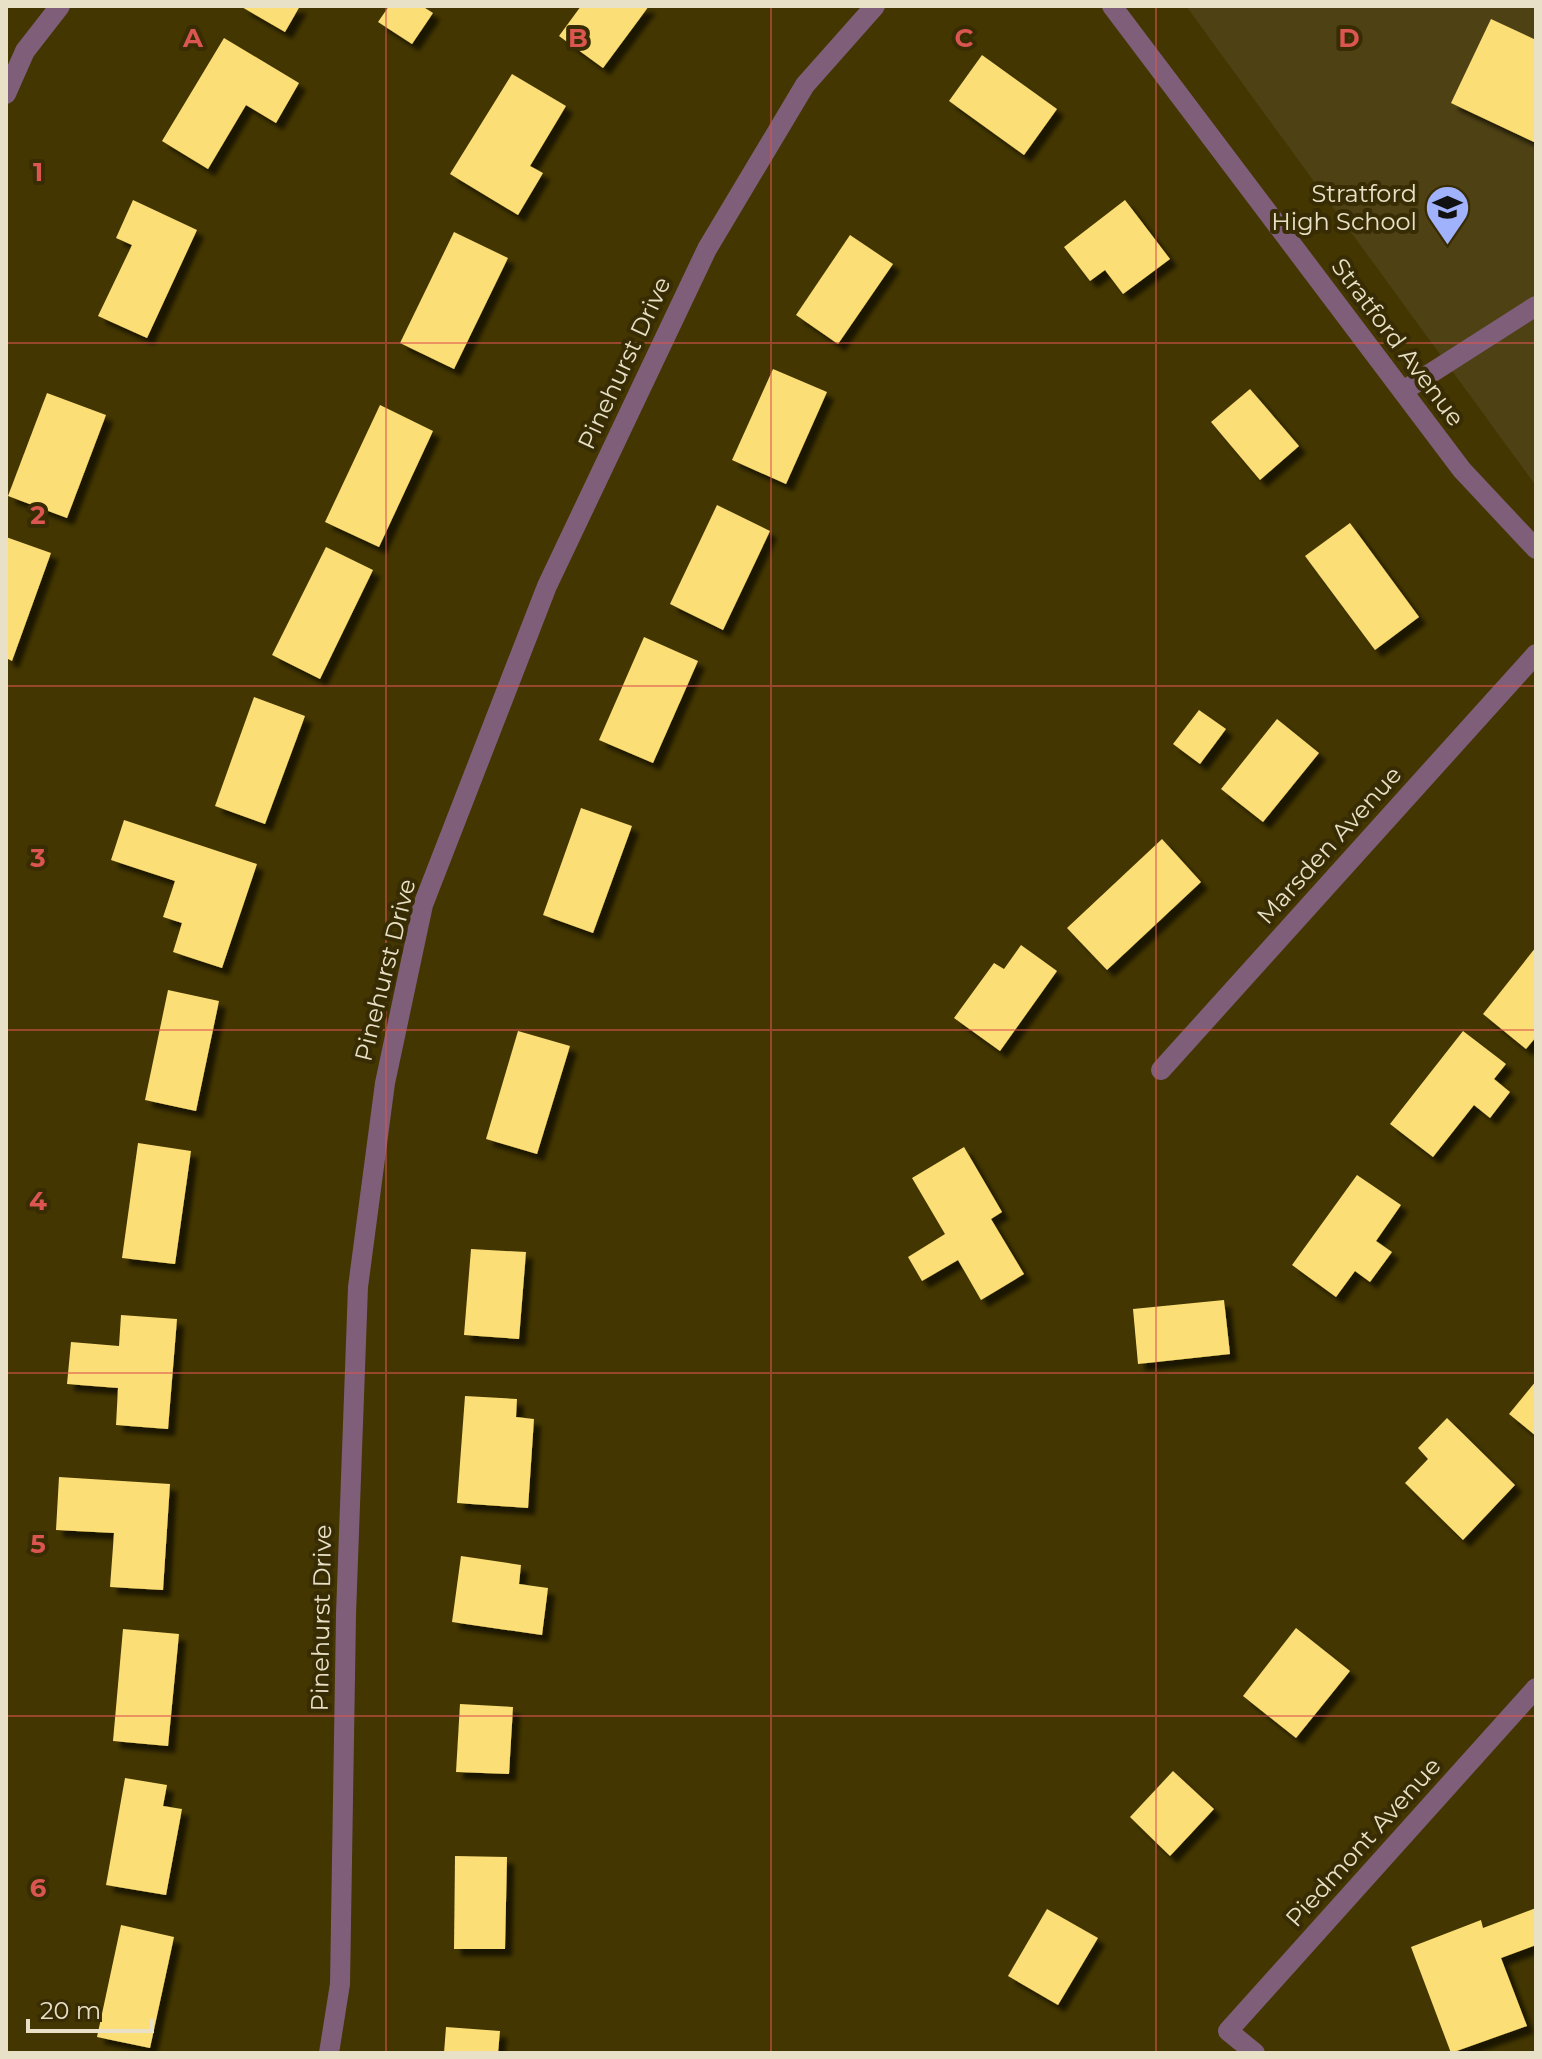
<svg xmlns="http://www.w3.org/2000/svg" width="1542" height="2059" font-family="Montserrat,sans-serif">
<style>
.built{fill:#4e4114}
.building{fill:#fcde76;filter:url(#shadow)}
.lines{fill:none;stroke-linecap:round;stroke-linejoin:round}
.service{stroke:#7f5e79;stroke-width:20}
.minor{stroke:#7f5e79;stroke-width:20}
.tertiary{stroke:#7f5e79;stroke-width:20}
.grid{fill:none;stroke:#db5650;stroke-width:2;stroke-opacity:0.55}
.labels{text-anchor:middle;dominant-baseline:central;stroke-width:8;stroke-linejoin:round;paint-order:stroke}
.poi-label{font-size:24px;fill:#e9e1c7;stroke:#372c04;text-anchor:end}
.street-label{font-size:24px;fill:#e9e1c7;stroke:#372c04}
.grid-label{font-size:26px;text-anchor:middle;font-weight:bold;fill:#db5650;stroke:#372c04;stroke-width:8;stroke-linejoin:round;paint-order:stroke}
</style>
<defs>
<filter id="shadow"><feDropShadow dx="7" dy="7" stdDeviation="2" flood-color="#0009"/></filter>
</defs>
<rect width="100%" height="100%" fill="#433600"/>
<!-- built -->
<polygon class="built" points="1186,6 1536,6 1536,486"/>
<!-- building -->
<g class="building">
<polygon points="240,6 300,6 285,32"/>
<polygon points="389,6 422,6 433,13 412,44 378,22"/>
<polygon points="581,6 649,6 603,68 559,36"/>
<polygon points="1491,19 1536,40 1536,143 1451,103"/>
<polygon points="224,38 299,83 276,123 246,105 208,169 162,141"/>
<polygon points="982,55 1057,109 1024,155 949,101"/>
<polygon points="512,74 566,106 530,166 543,173 518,215 450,174"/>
<polygon points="133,200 197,230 147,338 98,316 132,245 116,238"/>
<polygon points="1125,200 1170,259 1123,294 1105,270 1090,281 1064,247"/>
<polygon points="454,232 508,258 454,369 400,343"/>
<polygon points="850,235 893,264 838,344 796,315"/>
<polygon points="773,369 827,392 786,484 732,460"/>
<polygon points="1250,389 1299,446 1260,480 1211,422"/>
<polygon points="47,393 106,415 67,518 8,496"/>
<polygon points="380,405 433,431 379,547 325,522"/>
<polygon points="717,505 770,531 723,630 670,604"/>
<polygon points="1350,523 1419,617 1375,650 1305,556"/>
<polygon points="6,537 51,553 12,661 6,658"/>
<polygon points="326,547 373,570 320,679 272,655"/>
<polygon points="644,637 698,661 653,763 599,740"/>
<polygon points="254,697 305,716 265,824 215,806"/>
<polygon points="1199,710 1226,729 1200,764 1173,744"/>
<polygon points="1277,719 1319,753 1263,822 1221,789"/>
<polygon points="581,808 632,826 593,933 543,915"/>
<polygon points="124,820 257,864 222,968 173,952 182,923 163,917 175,881 111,860"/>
<polygon points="1162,839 1201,882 1107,970 1067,928"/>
<polygon points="1021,945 1057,971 1000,1051 954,1018 994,963 1004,969"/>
<polygon points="1536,947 1536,1037 1526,1049 1483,1014"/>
<polygon points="168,990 219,1001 196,1111 145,1100"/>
<polygon points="518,1031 570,1046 537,1154 486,1139"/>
<polygon points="1463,1031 1506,1064 1494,1079 1510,1092 1490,1118 1474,1105 1433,1157 1390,1124"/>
<polygon points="138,1143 191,1151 175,1264 122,1258"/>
<polygon points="964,1147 1002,1212 991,1219 1024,1274 981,1300 958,1260 922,1281 908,1257 945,1234 912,1178"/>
<polygon points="1357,1175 1401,1205 1376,1241 1392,1252 1370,1282 1355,1271 1336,1297 1292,1265"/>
<polygon points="471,1249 526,1252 519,1339 464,1335"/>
<polygon points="1224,1300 1230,1354 1138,1364 1133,1309"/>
<polygon points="121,1315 177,1319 168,1429 116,1425 118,1388 67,1384 71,1342 119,1346"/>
<polygon points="1536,1381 1536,1436 1509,1414"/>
<polygon points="465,1396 517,1399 516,1417 534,1419 528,1508 457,1503"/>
<polygon points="1447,1418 1515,1485 1463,1540 1405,1483 1428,1459 1418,1448"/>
<polygon points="59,1477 170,1484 163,1590 110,1587 114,1533 56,1530"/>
<polygon points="461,1556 521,1565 519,1584 548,1588 542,1635 452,1622"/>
<polygon points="1296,1628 1350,1671 1296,1738 1243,1696"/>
<polygon points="123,1629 179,1634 168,1746 113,1741"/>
<polygon points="460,1704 513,1707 509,1774 456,1772"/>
<polygon points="1173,1771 1214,1809 1170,1856 1130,1817"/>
<polygon points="125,1778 167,1785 163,1806 182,1809 166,1895 106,1885"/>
<polygon points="455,1856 507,1857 505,1949 454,1949"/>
<polygon points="1536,1908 1536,1945 1501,1958 1527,2026 1451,2053 1411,1947 1481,1920 1483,1928"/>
<polygon points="1047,1909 1098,1938 1058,2005 1008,1976"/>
<polygon points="121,1925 174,1937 150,2048 97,2037"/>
<polygon points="446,2027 500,2031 498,2053 444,2053"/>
</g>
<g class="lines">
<!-- service -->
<polyline class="service" points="1403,391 1536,306"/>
<!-- minor -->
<g class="minor">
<polyline points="6,94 25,51 60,6"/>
<polyline points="1161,1070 1536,654"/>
<polyline points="329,2053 340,1984 346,1614 358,1287 385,1083 423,905 547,586 707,249 805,85 875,6"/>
<polyline points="1255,2053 1228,2031 1536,1688"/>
</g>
<!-- tertiary -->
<polyline class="tertiary" points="1112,6 1462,470 1536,549"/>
</g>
<!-- grid -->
<path class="grid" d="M 386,6 L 386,2053M 771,6 L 771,2053M 1156,6 L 1156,2053M 6,343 L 1536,343M 6,686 L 1536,686M 6,1030 L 1536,1030M 6,1373 L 1536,1373M 6,1716 L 1536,1716"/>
<!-- icons -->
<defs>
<symbol id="school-pin" viewBox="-11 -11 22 30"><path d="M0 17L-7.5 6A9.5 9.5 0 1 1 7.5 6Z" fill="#a1b2fd" stroke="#372c04"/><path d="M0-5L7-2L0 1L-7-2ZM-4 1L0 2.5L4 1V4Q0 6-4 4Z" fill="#111"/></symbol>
</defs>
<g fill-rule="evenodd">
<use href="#school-pin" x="1422" y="182" width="51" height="69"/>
</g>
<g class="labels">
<!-- poi labels -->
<g class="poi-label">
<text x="1417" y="193">Stratford<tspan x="1417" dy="28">High School</tspan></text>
</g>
<!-- street labels -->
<g class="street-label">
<text transform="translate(1398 342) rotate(53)">Stratford Avenue</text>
<text transform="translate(624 363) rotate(-65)">Pinehurst Drive</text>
<text transform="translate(1329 845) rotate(-48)">Marsden Avenue</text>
<text transform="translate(385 970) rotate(-76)">Pinehurst Drive</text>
<text transform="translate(321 1618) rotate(-89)">Pinehurst Drive</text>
<text transform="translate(1363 1842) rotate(-48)">Piedmont Avenue</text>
</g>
</g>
<g class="grid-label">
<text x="193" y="47">A</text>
<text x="578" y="47">B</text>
<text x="964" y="47">C</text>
<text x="1349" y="47">D</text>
<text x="38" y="181">1</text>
<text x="38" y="524">2</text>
<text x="38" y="867">3</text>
<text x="38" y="1210">4</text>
<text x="38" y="1553">5</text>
<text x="38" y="1897">6</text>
</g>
<!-- border -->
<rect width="1542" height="2059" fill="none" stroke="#e9e1c7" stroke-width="16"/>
<!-- scale -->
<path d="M28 2019v12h124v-12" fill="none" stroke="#e9e1c7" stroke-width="4"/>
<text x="40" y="2019" font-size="24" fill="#e9e1c7" stroke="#372c04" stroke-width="6" paint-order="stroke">20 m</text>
</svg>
